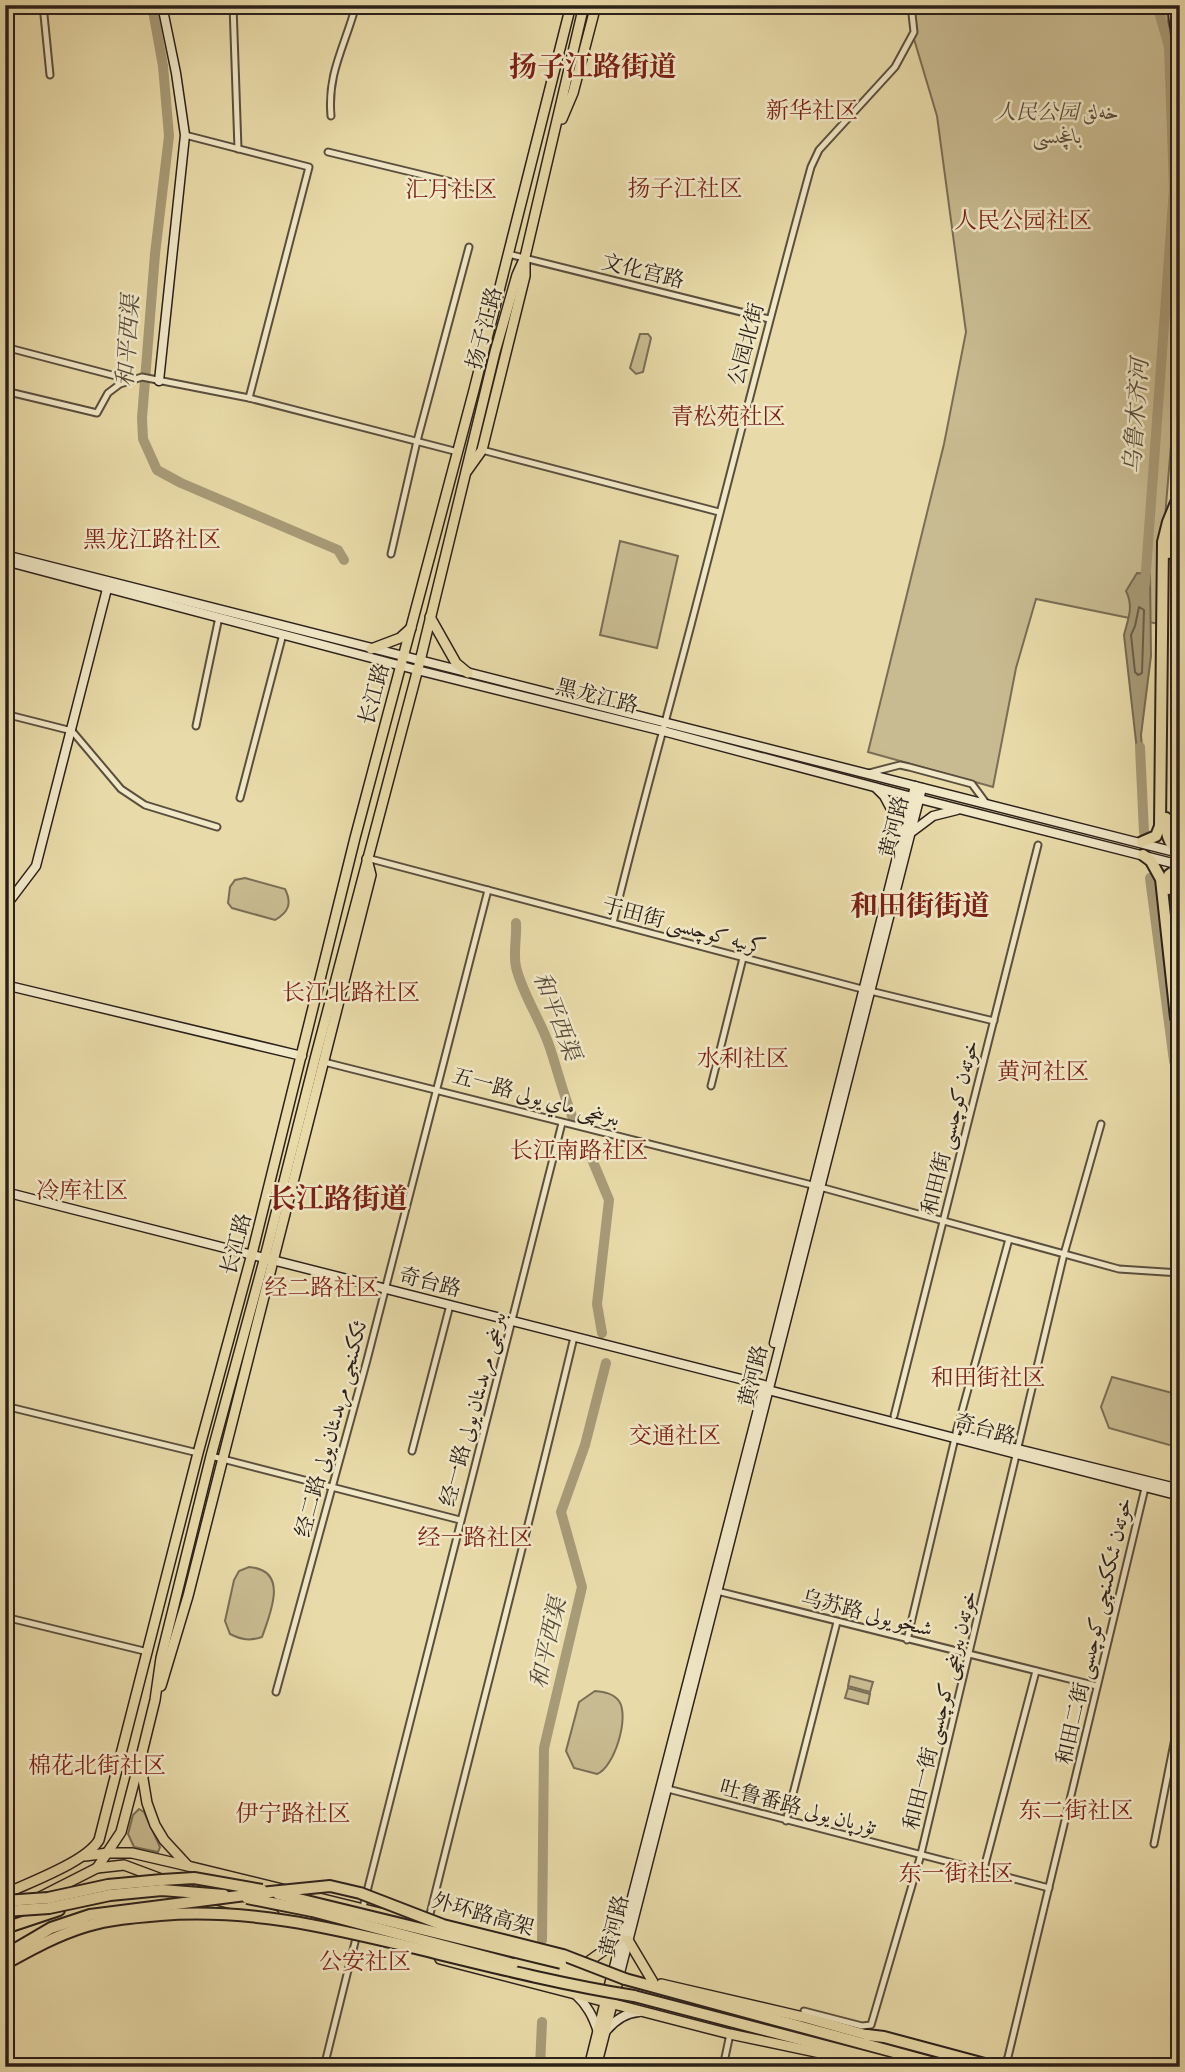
<svg xmlns="http://www.w3.org/2000/svg" width="1185" height="2072" font-family="Alegreya,Amiri,'Noto Serif SC',serif">
<style>
.green{fill:#c9bb91;stroke:#7a6e56;stroke-width:2}
.water{fill:#a89b78;stroke:#766a52;stroke-width:2}
.lines{fill:none;stroke-linecap:round;stroke-linejoin:round}
.shore{stroke:#6a5e49;stroke-width:2}
.river{stroke:#a89b78;stroke-width:10}
.street-casing{stroke:#5a4f3e;stroke-width:9}
.secondary-casing{stroke:#2b201a;stroke-width:11}
.primary-casing{stroke:#2b201a;stroke-width:12}
.highway-casing{stroke:#2b201a;stroke-width:14}
.street{stroke:#f1e8c7;stroke-width:5}
.secondary{stroke:#f1e8c7;stroke-width:8}
.primary{stroke:#e9dba9;stroke-width:9}
.highway{stroke:#e9dba9;stroke-width:10}
.highway-bridge-casing{stroke:#2b201a;stroke-width:14;stroke-linecap:butt}
.highway-bridge{stroke:#e9dba9;stroke-width:10}
.labels{text-anchor:middle;dominant-baseline:central;stroke-width:5;stroke-linejoin:round;paint-order:stroke}
.park-label{font-size:21px;font-style:italic;fill:#5a4e3e;stroke:#f1e8c7}
.street-label{font-size:21px;fill:#2b201a;stroke:#f1e8c7}
.neighbourhood-label{font-size:23px;fill:#7a1f14;stroke:#f1e8c7}
.water-label{font-size:23px;font-style:italic;fill:#574b3b;stroke:#f1e8c7}
.district-label{font-size:28px;font-weight:bold;fill:#7a1f14;stroke:#f1e8c7}
</style>
<rect width="100%" height="100%" fill="#e9dba9"/>
<filter id="stains"><feTurbulence type="fractalNoise" baseFrequency=".00286" numOctaves="4"/><feColorMatrix values="0 0 0 0 .2 0 0 0 0 .09 0 0 0 0 .02 0 0 0 .5 -.17"/></filter>
<radialGradient id="worn" r=".72"><stop offset=".6" stop-color="#630" stop-opacity="0"/><stop offset="1" stop-color="#630" stop-opacity=".3"/></radialGradient>
<!-- green -->
<g class="green">
<polygon points="913,5 1167,5 1178,177 1178,362 1166,505 1159,624 1036,599 1016,668 993,787 868,752 944,444 966,332 937,116 914,39"/>
<polygon points="640,334 648,334 651,338 643,372 636,374 630,368"/>
<polygon points="620,541 678,556 657,648 600,635"/>
<path d="M 245,878 L 285,889 C 292,903 289,912 275,920 L 232,908 L 228,903 L 230,887 L 235,880 Z"/>
<polygon points="1112,1377 1180,1395 1180,1448 1109,1428 1101,1407"/>
<path d="M 249,1567 C 289,1570 271,1612 262,1637 C 250,1641 242,1640 230,1634 L 225,1621 L 234,1580 L 239,1571 Z"/>
<polygon points="850,1676 873,1682 870,1692 848,1686"/>
<polygon points="848,1688 870,1694 868,1704 845,1698"/>
<path d="M 595,1691 C 604,1692 613,1693 619,1701 C 630,1717 614,1768 597,1774 L 574,1768 L 566,1751 L 579,1702 Z"/>
<polygon points="139,1809 144,1812 160,1847 158,1852 134,1847 128,1834 133,1815"/>
</g>
<!-- water -->
<path class="water" d="M 1137,573 L 1150,574 L 1151,656 L 1141,735 L 1143,759 L 1138,759 L 1124,635 C 1128,619 1134,607 1126,591 Z"/>
<g class="lines">
<!-- shore -->
<polygon class="shore" points="1139,607 1144,610 1142,673 1138,675 1135,672 1131,635 1135,626"/>
<!-- river -->
<g class="river">
<polyline points="152,5 163,66 169,136 155,254 142,418 143,439 157,470 181,483 338,550 344,560"/>
<polyline points="1145,584 1174,189 1169,47 1157,5"/>
<polyline points="1140,747 1144,832"/>
<polyline points="1150,878 1174,1061 1180,1080"/>
<path d="M 516,923 C 517,937 513,953 516,967 C 523,996 541,1020 550,1048 C 558,1072 564,1097 574,1121"/>
<polyline points="586,1145 609,1200 597,1304 602,1333"/>
<polyline points="542,1940 544,1748 582,1587 561,1512 585,1445 606,1363"/>
<polyline points="540,2067 542,2022"/>
</g>
<defs>
<g id="street">
<polyline points="43,5 50,75"/>
<polyline points="233,5 238,149"/>
<path d="M 331,116 C 327,73 345,46 356,5"/>
<polyline points="185,135 309,167 249,398"/>
<polyline points="328,152 485,190"/>
<polyline points="508,254 769,319"/>
<polyline points="5,347 131,380"/>
<polyline points="5,391 97,413 108,393 120,384 142,377 249,398 458,452"/>
<polyline points="482,450 719,512"/>
<polyline points="391,554 417,441 469,247"/>
<polyline points="5,714 72,731 121,789 145,805 217,827"/>
<polyline points="196,726 219,617"/>
<polyline points="869,773 900,765 909,767 972,784 986,803"/>
<polyline points="240,798 283,634"/>
<polyline points="367,858 862,989 994,1021"/>
<path d="M 613,923 C 637,823 665,724 691,625 C 731,472 769,319 811,167 L 819,150 L 895,67 L 914,32 L 911,5"/>
<polyline points="324,1062 820,1187 1119,1269 1180,1273"/>
<polyline points="711,1086 743,958"/>
<polyline points="5,1406 198,1453"/>
<polyline points="894,1416 1038,845"/>
<polyline points="956,1433 1009,1239"/>
<polyline points="412,1451 450,1305"/>
<polyline points="211,1456 460,1520"/>
<polyline points="717,1591 1097,1686"/>
<polyline points="5,1617 148,1652"/>
<polyline points="907,1640 955,1438"/>
<polyline points="276,1692 367,1360 488,890"/>
<polyline points="664,1788 1049,1888"/>
<polyline points="786,1821 837,1622"/>
<polyline points="1154,1844 1180,1713"/>
<polyline points="983,1872 1036,1671"/>
<polyline points="362,1911 562,1123"/>
<path d="M 429,1918 C 477,1724 528,1531 574,1337"/>
<polyline points="804,2011 862,2026 871,2025 920,1858 1064,1254 1101,1124"/>
<polyline points="324,2067 357,1934"/>
<polyline points="723,2067 730,2034"/>
<polyline points="1003,2067 1008,2057 1145,1488"/>
</g>
<g id="secondary">
<polyline points="1172,5 1180,73"/>
<polyline points="159,381 185,135 176,73 162,5"/>
<polyline points="5,555 1179,853"/>
<polyline points="5,561 417,670 663,731 912,797 1180,865"/>
<polyline points="876,788 884,796 902,830"/>
<polyline points="913,831 933,816 957,810"/>
<polyline points="5,907 36,866 108,585"/>
<polyline points="5,985 302,1056"/>
<polyline points="5,1192 764,1385 768,1390 1180,1496"/>
<polyline points="774,1343 915,786"/>
<polyline points="965,1436 1180,1489"/>
<polyline points="613,1971 763,1390"/>
<polyline points="620,1973 922,788"/>
<path d="M 575,1994 C 587,2005 593,2016 598,2032"/>
<path d="M 606,2031 C 615,2020 626,2013 639,2012"/>
<polyline points="828,2057 854,2067"/>
</g>
<g id="primary">
<polyline points="562,119 573,93 596,5"/>
<polyline points="467,471 482,450 525,276 525,261"/>
<polyline points="430,617 456,663 468,673"/>
<polyline points="371,649 400,638 411,628"/>
<polyline points="161,1686 188,1596 371,875 367,859"/>
<polyline points="85,1856 108,1853 132,1853 188,1866"/>
<polyline points="97,1868 121,1832 138,1767"/>
<path d="M 5,1894 C 30,1882 86,1862 99,1840 L 198,1453 L 252,1254 L 355,838 L 474,390 L 571,5"/>
<polyline points="38,1898 97,1868 124,1865 191,1890"/>
<polyline points="217,1900 274,1915"/>
<polyline points="441,1928 188,1866 164,1840 155,1825 147,1803 140,1761 155,1700 161,1658 211,1456 265,1257 315,1059 420,661 495,352 517,275 525,257 584,5"/>
<polyline points="628,1940 653,1982"/>
<polyline points="440,1959 730,2034 844,2058"/>
<polyline points="585,1964 621,1938"/>
<polyline points="661,1984 803,2017 867,2035"/>
<polyline points="589,2067 613,1971"/>
<polyline points="596,2067 620,1973"/>
</g>
<g id="highway">
<polyline points="1168,553 1171,540 1180,537"/>
<path d="M 1166,818 C 1166,832 1167,843 1180,852"/>
<polyline points="1142,842 1156,836 1160,826 1163,542 1168,522 1180,493"/>
<polyline points="1143,855 1151,861 1161,879 1176,1018 1180,1027"/>
<polyline points="1168,889 1169,875 1180,867"/>
<polyline points="5,1928 59,1910"/>
<polyline points="625,1979 949,2067"/>
<polyline points="634,1996 906,2067"/>
<polyline points="867,2035 884,2037 996,2067"/>
</g>
</defs>
<!-- street casing -->
<use href="#street" class="street-casing"/>
<!-- secondary casing -->
<use href="#secondary" class="secondary-casing"/>
<!-- primary casing -->
<use href="#primary" class="primary-casing"/>
<!-- highway casing -->
<use href="#highway" class="highway-casing"/>
<!-- street -->
<use href="#street" class="street"/>
<!-- secondary -->
<use href="#secondary" class="secondary"/>
<!-- primary -->
<use href="#primary" class="primary"/>
<!-- highway -->
<use href="#highway" class="highway"/>
<defs>
<g id="highway-bridge">
<polyline points="278,1894 561,1963"/>
<polyline points="247,1898 312,1911 513,1964"/>
<polyline points="5,1901 48,1898 108,1885 162,1880 194,1878 262,1890"/>
<polyline points="5,1911 49,1908 110,1895 162,1890 224,1895"/>
<polyline points="5,1955 51,1928 90,1915 270,1892 330,1886 360,1893 443,1925 563,1955 625,1979"/>
<path d="M 5,1964 C 32,1949 57,1935 87,1926 C 110,1919 136,1917 160,1915 C 247,1908 328,1927 411,1947 C 485,1965 559,1984 634,1996"/>
</g>
</defs>
<!-- highway-bridge casing -->
<use href="#highway-bridge" class="highway-bridge-casing"/>
<!-- highway-bridge -->
<use href="#highway-bridge" class="highway-bridge"/>
</g>
<g class="labels">
<!-- park labels -->
<g class="park-label">
<text x="1057" y="112">人民公园 خەلق<tspan x="1057" dy="24">باغچىسى</tspan></text>
</g>
<!-- street labels -->
<g class="street-label">
<text transform="translate(643 271) rotate(14)">文化宫路</text>
<text transform="translate(484 328) rotate(-75)">扬子江路</text>
<text transform="translate(746 344) rotate(-75)">公园北街</text>
<text transform="translate(374 694) rotate(-75)">长江路</text>
<text transform="translate(597 696) rotate(14)">黑龙江路</text>
<text transform="translate(894 827) rotate(-76)">黄河路</text>
<text transform="translate(684 926) rotate(15)">于田街 كرىيە كوچىسى</text>
<text transform="translate(536 1097) rotate(15)">五一路 بىرىنچى ماي يولى</text>
<text transform="translate(950 1127) rotate(-76)">和田街 خوتەن كوچىسى</text>
<text transform="translate(236 1244) rotate(-75)">长江路</text>
<text transform="translate(430 1282) rotate(14)">奇台路</text>
<text transform="translate(753 1376) rotate(-76)">黄河路</text>
<text transform="translate(473 1409) rotate(-75)">经一路 بىرىنجى مرىدىئان يولى</text>
<text transform="translate(331 1429) rotate(-75)">经二路 ئككىنجى مرىدىئان يولى</text>
<text transform="translate(985 1429) rotate(15)">奇台路</text>
<text transform="translate(867 1613) rotate(14)">乌苏路 شىخو يولى</text>
<text transform="translate(1094 1631) rotate(-77)">和田二街 خوتەن ئىككىنچى كوچىسى</text>
<text transform="translate(940 1710) rotate(-76)">和田一街 خوتەن بىرىنچى كوچىسى</text>
<text transform="translate(798 1807) rotate(15)">吐鲁番路 تۇرپان يولى</text>
<text transform="translate(483 1914) rotate(16)">外环路高架</text>
<text transform="translate(614 1926) rotate(-76)">黄河路</text>
</g>
<!-- neighbourhood labels -->
<g class="neighbourhood-label">
<text x="812" y="110">新华社区</text>
<text x="685" y="188">扬子江社区</text>
<text x="451" y="189">汇月社区</text>
<text x="1023" y="220">人民公园社区</text>
<text x="728" y="416">青松苑社区</text>
<text x="152" y="539">黑龙江路社区</text>
<text x="351" y="992">长江北路社区</text>
<text x="743" y="1058">水利社区</text>
<text x="1043" y="1071">黄河社区</text>
<text x="579" y="1150">长江南路社区</text>
<text x="82" y="1190">冷库社区</text>
<text x="322" y="1287">经二路社区</text>
<text x="988" y="1377">和田街社区</text>
<text x="675" y="1435">交通社区</text>
<text x="475" y="1537">经一路社区</text>
<text x="97" y="1765">棉花北街社区</text>
<text x="1076" y="1810">东二街社区</text>
<text x="293" y="1813">伊宁路社区</text>
<text x="956" y="1873">东一街社区</text>
<text x="365" y="1961">公安社区</text>
</g>
<!-- water labels -->
<g class="water-label">
<text transform="translate(128 341) rotate(-86)">和平西渠</text>
<text transform="translate(1136 416) rotate(-86)">乌鲁木齐河</text>
<text transform="translate(557 1016) rotate(69)">和平西渠</text>
<text transform="translate(548 1643) rotate(-77)">和平西渠</text>
</g>
<!-- district labels -->
<g class="district-label">
<text x="593" y="67">扬子江路街道</text>
<text x="920" y="906">和田街街道</text>
<text x="338" y="1199">长江路街道</text>
</g>
</g>
<!-- margin -->
<rect width="1185" height="2072" fill="none" stroke="#e9dba9" stroke-width="28"/>
<rect x="7" y="7" width="1171" height="2058" fill="none" stroke="#2b201a" stroke-width="3.5"/>
<rect x="14" y="14" width="1157" height="2044" fill="none" stroke="#2b201a" stroke-width="2"/>
<rect width="100%" height="100%" filter="url(#stains)"/>
<rect width="100%" height="100%" fill="url(#worn)"/>
</svg>
